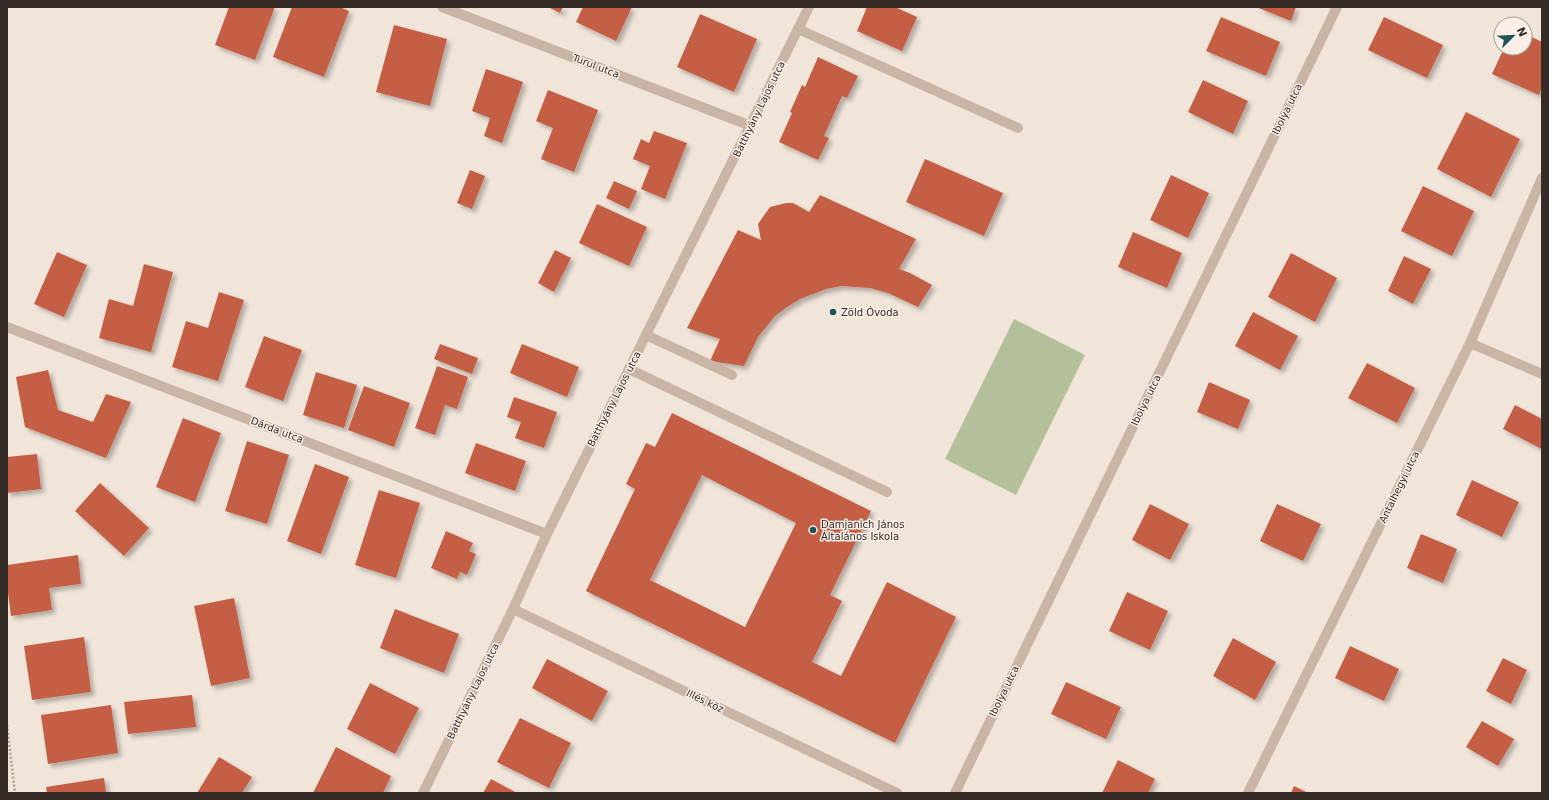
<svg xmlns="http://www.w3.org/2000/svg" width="1549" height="800" font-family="'DejaVu Sans',sans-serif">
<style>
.green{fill:#b4c09a}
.building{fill:#c45f44;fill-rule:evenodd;filter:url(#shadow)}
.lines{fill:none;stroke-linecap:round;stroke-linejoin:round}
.path{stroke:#b59f90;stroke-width:2.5;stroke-dasharray:2 2;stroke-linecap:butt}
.service{stroke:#c9b5a6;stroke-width:10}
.minor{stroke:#c9b5a6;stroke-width:10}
.poi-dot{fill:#1d5456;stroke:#f9efe6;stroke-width:1.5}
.labels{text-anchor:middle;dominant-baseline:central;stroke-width:3;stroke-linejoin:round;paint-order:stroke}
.street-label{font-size:10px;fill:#352b27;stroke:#f9efe6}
.poi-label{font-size:10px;fill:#352b27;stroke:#f9efe6;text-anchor:start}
</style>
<defs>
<filter id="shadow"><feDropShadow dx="3.5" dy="3.5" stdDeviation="2" flood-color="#0004"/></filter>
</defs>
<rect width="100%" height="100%" fill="#f1e5da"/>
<!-- green -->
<polygon class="green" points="1014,319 1085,355 1016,495 945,459"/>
<!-- building -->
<g class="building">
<polygon points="229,7 275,7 255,60 215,45"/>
<polygon points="292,7 340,7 349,11 324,77 273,57"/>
<polygon points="548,7 563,7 560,13"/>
<polygon points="583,7 632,7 616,41 576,22"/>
<polygon points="867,7 895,7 917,17 902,51 857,31"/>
<polygon points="1256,7 1296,7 1291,21"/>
<polygon points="700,14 757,39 734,92 677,67"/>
<polygon points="1221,17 1280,42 1266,76 1206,51"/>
<polygon points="1384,17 1443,45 1427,78 1368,50"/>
<polygon points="394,25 447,39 430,106 376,92"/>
<polygon points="1525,34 1542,42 1542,87 1539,95 1492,74 1504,48 1525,48"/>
<polygon points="818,57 858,76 847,98 842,96 824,136 829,138 818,160 779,142 792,113 790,112 802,85 805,87"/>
<polygon points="486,69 523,82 502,143 484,136 490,118 472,111"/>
<polygon points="1203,80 1248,101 1233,134 1188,112"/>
<polygon points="548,90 598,110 574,172 541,159 553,128 536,121"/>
<polygon points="1466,112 1520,139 1491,197 1437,169"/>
<polygon points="654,131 687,143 665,199 641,189 650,166 633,159 641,139 649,143"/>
<polygon points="925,159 1003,193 984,236 906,202"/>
<polygon points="470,170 485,176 472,209 457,203"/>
<polygon points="1171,175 1209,193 1188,238 1150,220"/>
<polygon points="614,181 637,191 629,209 606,198"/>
<polygon points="1423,186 1474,211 1452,256 1401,231"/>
<polygon points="820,195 916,239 899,269 910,273 932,285 918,307 888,293 870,288 841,286 826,289 800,299 787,307 775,316 758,337 744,366 710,361 720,339 687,328 738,230 761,240 758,224 770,207 786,203 793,203 809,212"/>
<polygon points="597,204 647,227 629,266 579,243"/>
<polygon points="1133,232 1182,253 1167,288 1118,267"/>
<polygon points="555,250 571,258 554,292 538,283"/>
<polygon points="57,252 87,265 64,317 34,304"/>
<polygon points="1291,253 1337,278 1315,322 1268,297"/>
<polygon points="1404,256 1431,269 1413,304 1388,291"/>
<polygon points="144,264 173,272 151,352 99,338 109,299 133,306"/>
<polygon points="219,292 244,300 218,381 172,367 186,321 208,328"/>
<polygon points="1253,312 1298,336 1280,370 1235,346"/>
<polygon points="264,336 302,350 283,401 245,387"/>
<polygon points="440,344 478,358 472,374 434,359"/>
<polygon points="522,344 579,367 567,397 510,373"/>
<polygon points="1367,363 1415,388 1397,423 1348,398"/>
<polygon points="437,366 468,377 457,409 445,405 435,435 415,428"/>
<polygon points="48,370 58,410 93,422 106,394 131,402 106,458 25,427 16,377"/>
<polygon points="316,372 357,385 344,428 303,415"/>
<polygon points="1209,382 1250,400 1238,429 1197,412"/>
<polygon points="364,386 410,403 394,447 348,430"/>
<polygon points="514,397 557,412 544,448 515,438 521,422 507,417"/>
<polygon points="1515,405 1542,419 1542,449 1503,429"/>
<path d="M 672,413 L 871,511 L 830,595 L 842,601 L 812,662 L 841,676 L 887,582 L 956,617 L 895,743 L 586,591 L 635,489 L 626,484 L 646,443 L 655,447 ZM 702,475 L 796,523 L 745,627 L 650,580 Z"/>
<polygon points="183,418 221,433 195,502 156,487"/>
<polygon points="247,441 289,455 267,524 225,511"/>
<polygon points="476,443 526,461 515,491 465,473"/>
<polygon points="37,454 41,489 7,493 7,457"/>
<polygon points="315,464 349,477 321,554 287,541"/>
<polygon points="1472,480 1519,502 1502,537 1456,515"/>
<polygon points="100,483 149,528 124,556 75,511"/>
<polygon points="379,490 420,503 396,578 355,565"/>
<polygon points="1150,504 1189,524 1170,560 1132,540"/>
<polygon points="1277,504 1321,524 1303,561 1260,541"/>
<polygon points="446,531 473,543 469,551 476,554 467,575 460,572 457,579 431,568"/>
<polygon points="1421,534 1457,549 1443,583 1407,568"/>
<polygon points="78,555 81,584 49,588 52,610 11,616 7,585 7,565"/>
<polygon points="1127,592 1168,611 1150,650 1109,631"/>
<polygon points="234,598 250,678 211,686 194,606"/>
<polygon points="395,609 459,634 444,673 380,648"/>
<polygon points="84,637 91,692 32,700 24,646"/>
<polygon points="1233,638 1276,662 1255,700 1213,676"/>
<polygon points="1350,646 1399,669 1384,701 1335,678"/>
<polygon points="1503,658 1527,670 1511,704 1486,691"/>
<polygon points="547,659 608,691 592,721 532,688"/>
<polygon points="1066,682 1121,707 1106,739 1051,714"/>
<polygon points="370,683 419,708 395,754 347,729"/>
<polygon points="192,695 196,727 128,734 124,702"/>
<polygon points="111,705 118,753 48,764 41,715"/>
<polygon points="520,718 571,743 549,788 497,762"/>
<polygon points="1482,721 1514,739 1498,766 1466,747"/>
<polygon points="336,747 391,776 383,793 313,793"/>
<polygon points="219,757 252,777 242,793 197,793"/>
<polygon points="1118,760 1155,779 1148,793 1102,793"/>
<polygon points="104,778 106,793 47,793 46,787"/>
<polygon points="491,779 517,793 483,793"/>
<polygon points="1294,786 1308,793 1291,793"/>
</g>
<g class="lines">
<!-- path -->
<polyline class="path" points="7,725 15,793"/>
<!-- service -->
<g class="service">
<polyline points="798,29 1018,128"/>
<polyline points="646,335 732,375"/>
<polyline points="629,369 887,492"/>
</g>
<!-- minor -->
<g class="minor">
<polyline points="442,7 751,126"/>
<polyline points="7,327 547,534"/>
<polyline points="1470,343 1542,374"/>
<polyline points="513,609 897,793"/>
<polyline points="423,793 513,609 547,534 809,7"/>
<polyline points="955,793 1337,7"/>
<polyline points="1248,793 1470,343 1542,178"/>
</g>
</g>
<!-- markers -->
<g class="poi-dot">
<circle cx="833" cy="312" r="4"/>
<circle cx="813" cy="530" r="4"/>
</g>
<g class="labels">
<!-- street labels -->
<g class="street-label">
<text transform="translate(596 66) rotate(21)">Turul utca</text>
<text transform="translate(759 109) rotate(-64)">Batthyány Lajos utca</text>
<text transform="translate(1287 109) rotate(-64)">Ibolya utca</text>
<text transform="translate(614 399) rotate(-63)">Batthyány Lajos utca</text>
<text transform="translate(1146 400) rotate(-64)">Ibolya utca</text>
<text transform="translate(277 430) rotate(21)">Dárda utca</text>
<text transform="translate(1399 487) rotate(-64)">Antalhegyi utca</text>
<text transform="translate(473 691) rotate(-64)">Batthyány Lajos utca</text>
<text transform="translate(1004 691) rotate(-64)">Ibolya utca</text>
<text transform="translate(705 701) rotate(26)">Illés köz</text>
</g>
<!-- poi labels -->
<g class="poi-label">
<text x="841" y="312">Zöld Óvoda</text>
<text x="821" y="524">Damjanich János<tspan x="821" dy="12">Általános Iskola</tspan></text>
</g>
</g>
<!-- border -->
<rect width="1549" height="800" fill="none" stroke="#352b27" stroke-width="16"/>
<!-- north arrow -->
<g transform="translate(1513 36) rotate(66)"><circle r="19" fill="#f9efe6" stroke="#aba19a"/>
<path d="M0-3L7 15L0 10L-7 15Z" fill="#1d5456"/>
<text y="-6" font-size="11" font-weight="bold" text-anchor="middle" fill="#352b27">N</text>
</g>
</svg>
